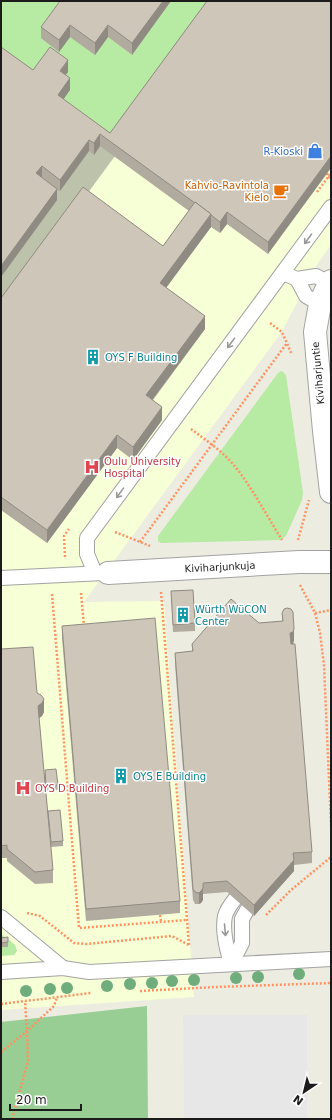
<svg xmlns="http://www.w3.org/2000/svg" width="332" height="1120" font-family="'DejaVu Sans',sans-serif">
<style>
.education{fill:#f7ffd7}
.construction{fill:#bdc2ab}
.grass{fill:#b7eaa3}
.forest{fill:#98ce93}
.parking{fill:#e7e7e7}
.lines{fill:none;stroke-linecap:round;stroke-linejoin:round}
.lane-casing{stroke:#a2a2a2;stroke-width:16}
.street-casing{stroke:#a2a2a2;stroke-width:24}
.path{stroke:#fe9261;stroke-width:2.5;stroke-dasharray:2 2;stroke-linecap:butt}
.lane{stroke:#fff;stroke-width:14}
.street{stroke:#fff;stroke-width:22}
.tree{fill:#6fad7c}
.wall{fill:#b0aa9f}
.shaded-wall{fill:#908b82}
.building{fill:#cdc6b9;stroke:#908b82}
.oneway{stroke:#989898}
.labels{text-anchor:middle;dominant-baseline:central;stroke-width:3;stroke-linejoin:round;paint-order:stroke}
.shop-label{font-size:10px;fill:#366cbe;stroke:#fff;text-anchor:end}
.food-label{font-size:10px;fill:#c56008;stroke:#fff;text-anchor:end}
.culture-label{font-size:10px;fill:#0d838f;stroke:#fff;text-anchor:start}
.street-label{font-size:10px;fill:#1b1b1b;stroke:#fff}
.health-label{font-size:10px;fill:#be3a42;stroke:#fff;text-anchor:start}
</style>
<rect width="100%" height="100%" fill="#edece0"/>
<!-- education -->
<polygon class="education" points="1,1 331,1 331,245 318,263 281,333 84,602 164,601 194,997 1,1010"/>
<!-- construction -->
<polygon class="construction" points="1,73 115,156 1,311"/>
<!-- grass -->
<g class="grass">
<polygon points="1,1 69,1 70,37 108,37 132,55 171,1 216,1 110,145 33,82 1,59"/>
<polygon points="282,371 286,375 303,493 302,500 286,536 281,540 161,543 158,541 158,536 278,373"/>
<polygon points="1,934 15,945 17,951 14,955 1,956"/>
</g>
<!-- forest -->
<polygon class="forest" points="147,1006 148,1119 1,1119 1,1022"/>
<!-- parking -->
<polygon class="parking" points="183,1015 307,1015 307,1119 184,1119"/>
<g class="lines">
<defs>
<g id="lane">
<polyline points="283,273 297,279 316,276 329,283"/>
<polyline points="297,279 306,296 320,304"/>
<polyline points="95,573 87,554 87,538 331,207"/>
<polyline points="1,578 104,573"/>
<polyline points="1,917 63,968"/>
<path d="M 231,964 C 227,949 222,931 225,916 C 227,909 231,904 235,899"/>
<polyline points="231,964 242,943 242,919 247,910"/>
<polyline points="1,972 63,968 89,972 331,959"/>
</g>
<g id="street">
<polyline points="331,281 325,292 320,304 315,332 324,431 331,492"/>
<polyline points="108,573 299,562 331,562"/>
</g>
</defs>
<!-- lane casing -->
<use href="#lane" class="lane-casing"/>
<!-- street casing -->
<use href="#street" class="street-casing"/>
<!-- path -->
<g class="path">
<polyline points="327,173 328,177 331,178"/>
<polyline points="317,192 331,173"/>
<polyline points="270,323 282,332 292,355"/>
<path d="M 191,429 C 207,441 225,453 237,469 C 254,491 267,516 282,540"/>
<polyline points="115,532 150,546"/>
<polyline points="298,540 309,500"/>
<polyline points="140,542 287,343"/>
<polyline points="65,557 64,536 69,529"/>
<polyline points="300,585 315,613 320,633 324,665 331,825"/>
<polyline points="161,592 189,945"/>
<polyline points="81,593 84,627"/>
<polyline points="52,594 79,928 187,920"/>
<polyline points="315,613 331,610"/>
<polyline points="27,913 40,916 74,943 86,944 172,936 189,945"/>
<polyline points="160,915 161,921"/>
<polyline points="266,915 291,890 331,857"/>
<polyline points="140,991 216,987 331,983"/>
<polyline points="1,1004 91,993"/>
<polyline points="1,1052 27,1031 54,1006 57,997"/>
<polyline points="12,1119 28,1061 27,1031 25,1001"/>
</g>
<!-- lane -->
<use href="#lane" class="lane"/>
<!-- street -->
<use href="#street" class="street"/>
</g>
<!-- trees -->
<g class="tree">
<circle cx="299" cy="974" r="6"/>
<circle cx="258" cy="977" r="6"/>
<circle cx="236" cy="978" r="6"/>
<circle cx="194" cy="980" r="6"/>
<circle cx="172" cy="981" r="6"/>
<circle cx="152" cy="983" r="6"/>
<circle cx="130" cy="984" r="6"/>
<circle cx="107" cy="986" r="6"/>
<circle cx="67" cy="988" r="6"/>
<circle cx="50" cy="989" r="6"/>
<circle cx="26" cy="991" r="6"/>
</g>
<!-- wall -->
<g class="wall">
<polygon points="171,1 132,55 108,37 95,55 70,37 59,52 41,38 41,27"/>
<polygon points="331,1 268,254 227,224 220,233 211,227 166,288 205,329 153,400 162,420 133,460 117,448 47,543 1,510 1,298 163,246 189,211 100,146 94,155 89,151 60,191 57,190 57,200 1,277 1,48 33,70 68,72 65,75 70,90 63,99 110,133"/>
<polygon points="171,591 195,623 195,631 173,632"/>
<polygon points="282,613 294,640 293,644 291,644 312,852 312,863 294,865 294,871 254,916 227,892 203,894 203,900 201,903 199,904 195,904 193,900 175,664 175,653 192,651 192,644 259,623 282,621"/>
<polygon points="62,626 180,901 180,913 86,921 62,638"/>
<polygon points="1,649 37,693 44,712 42,716 39,718 53,870 53,883 35,884 7,861 7,858 1,858"/>
<polygon points="45,770 58,785 58,790 46,791"/>
<polygon points="48,811 63,841 63,846 51,847"/>
<polygon points="8,937 8,947 1,947 1,938"/>
</g>
<!-- shaded-wall -->
<g class="shaded-wall">
<polygon points="163,1 171,1 132,55 132,43"/>
<polygon points="70,25 70,37 59,52 59,40"/>
<polygon points="108,25 108,37 95,55 95,43"/>
<polygon points="68,60 68,72 60,82 60,71"/>
<polygon points="70,78 70,90 58,107 58,95"/>
<polygon points="100,134 100,146 94,155 94,143"/>
<polygon points="89,140 89,151 60,191 60,180"/>
<polygon points="331,156 331,168 268,254 268,242"/>
<polygon points="42,166 42,178 36,173"/>
<polygon points="57,189 57,200 1,277 1,266"/>
<polygon points="227,212 227,224 220,233 220,222"/>
<polygon points="211,214 211,227 160,296 160,283"/>
<polygon points="205,316 205,329 146,408 146,395"/>
<polygon points="162,407 162,420 133,460 133,447"/>
<polygon points="117,435 117,448 47,543 47,530"/>
<polygon points="294,629 294,640 293,644 290,645 290,633"/>
<polygon points="44,699 44,712 42,716 38,719 38,706"/>
<polygon points="294,860 294,871 254,916 254,905"/>
<polygon points="203,888 203,900 201,903 199,904 199,893"/>
</g>
<!-- building -->
<g class="building">
<polygon points="60,1 163,1 132,43 108,25 95,43 70,25 59,40 41,27"/>
<polygon points="207,1 331,1 331,156 268,242 227,212 220,222 211,215 211,214 195,202 195,203 100,134 94,143 89,140 60,180 42,166 36,173 57,189 1,266 1,47 33,70 50,47 68,60 60,71 70,78 58,95 110,133"/>
<polygon points="83,187 163,246 195,202 211,214 160,283 205,316 146,395 162,407 133,447 117,435 47,530 1,497 1,298"/>
<polygon points="193,590 195,623 173,625 171,591"/>
<polygon points="231,599 259,623 283,621 282,613 284,609 287,608 291,609 293,612 294,629 293,632 290,633 291,644 295,644 312,852 293,853 294,860 254,905 227,881 203,883 203,888 201,891 199,893 195,892 193,889 175,653 193,651 192,644"/>
<polygon points="155,618 180,901 86,909 62,626"/>
<polygon points="33,647 37,693 41,695 44,699 42,703 38,706 53,870 35,872 7,849 7,845 1,846 1,649"/>
<polygon points="56,769 58,785 46,786 45,770"/>
<polygon points="60,810 63,841 51,842 48,811"/>
<polygon points="8,937 8,942 1,943 1,938"/>
</g>
<!-- one-way arrows -->
<defs><path id="oneway-shaft" d="M-6 0H5M1.5-3L5.5 0L1.5 3" fill="none" stroke-width="1.6" stroke-linecap="round" stroke-linejoin="round"/></defs>
<g class="oneway">
<use href="#oneway-shaft" transform="translate(308 239) rotate(126)"/>
<use href="#oneway-shaft" transform="translate(231 343) rotate(126)"/>
<use href="#oneway-shaft" transform="translate(120 493) rotate(126)"/>
<use href="#oneway-shaft" transform="translate(225 930) rotate(85)"/>
</g>
<!-- icons -->
<defs>
<symbol id="shop-bare" viewBox="-9 -9 18 18"><path d="M-5-2.5h2.3a2.7 3.5 0 0 1 5.4 0H5L5.5 6h-11ZM-1.5-2.5h3a1.5 2.3 0 0 0-3 0Z" fill="#3f7fe0" stroke="#fff" stroke-width="2.5" paint-order="stroke"/></symbol>
<symbol id="cafe-bare" viewBox="-9 -9 18 18"><path d="M-5.5-4.5H6V0H3Q3 3.5 0 3.5H-2.5Q-5.5 3.5-5.5 0ZM3-3.2v2h1.7v-2ZM-6 4.5H4V6H-6Z" fill="#e8710a" stroke="#fff" stroke-width="2.5" paint-order="stroke"/></symbol>
<symbol id="building-bare" viewBox="-9 -9 18 18"><path d="M-4-6H4V6H1V3H-1V6H-4ZM-2.5-4.3h1.7v1.8h-1.7ZM.8-4.3h1.7v1.8H.8ZM-2.5-1h1.7V.8h-1.7ZM.8-1h1.7V.8H.8Z" fill="#0f9aa8" stroke="#fff" stroke-width="2.5" paint-order="stroke"/></symbol>
<symbol id="hospital-bare" viewBox="-9 -9 18 18"><path d="M-5-5h3v3.5h4V-5h3V5h-3V1.5h-4V5h-3Z" fill="#e0444e" stroke="#fff" stroke-width="2.5" paint-order="stroke"/></symbol>
</defs>
<g fill-rule="evenodd">
<use href="#shop-bare" x="304" y="140" width="22" height="22"/>
<use href="#cafe-bare" x="270" y="180" width="22" height="22"/>
<use href="#building-bare" x="82" y="346" width="22" height="22"/>
<use href="#hospital-bare" x="81" y="456" width="22" height="22"/>
<use href="#building-bare" x="172" y="604" width="22" height="22"/>
<use href="#building-bare" x="110" y="765" width="22" height="22"/>
<use href="#hospital-bare" x="12" y="777" width="22" height="22"/>
</g>
<g class="labels">
<!-- shop labels -->
<g class="shop-label">
<text x="303" y="151">R-Kioski</text>
</g>
<!-- food labels -->
<g class="food-label">
<text x="269" y="185">Kahvio-Ravintola<tspan x="269" dy="12">Kielo</tspan></text>
</g>
<!-- culture labels -->
<g class="culture-label">
<text x="105" y="357">OYS F Building</text>
<text x="195" y="609">Würth WüCON<tspan x="195" dy="12">Center</tspan></text>
<text x="133" y="776">OYS E Building</text>
</g>
<!-- street labels -->
<g class="street-label">
<text transform="translate(318 373) rotate(-95)">Kiviharjuntie</text>
<text transform="translate(220 567) rotate(-3)">Kiviharjunkuja</text>
</g>
<!-- health labels -->
<g class="health-label">
<text x="104" y="461">Oulu University<tspan x="104" dy="12">Hospital</tspan></text>
<text x="35" y="788">OYS D Building</text>
</g>
</g>
<!-- border -->
<rect width="332" height="1120" fill="none" stroke="#1b1b1b" stroke-width="4"/>
<!-- north arrow -->
<g transform="translate(304 1092) rotate(215)" stroke="#ffffff" stroke-width="3" paint-order="stroke">
<path d="M0-3L7 15L0 10L-7 15Z" fill="#1b1b1b"/>
<text y="-6" font-size="11" font-weight="bold" text-anchor="middle" fill="#1b1b1b">N</text>
</g>
<!-- scale -->
<path d="M10 1104v6h71v-6" fill="none" stroke="#1b1b1b" stroke-width="2"/>
<text x="16" y="1104" font-size="12" fill="#1b1b1b" stroke="#ffffff" stroke-width="3" paint-order="stroke">20 m</text>
</svg>
